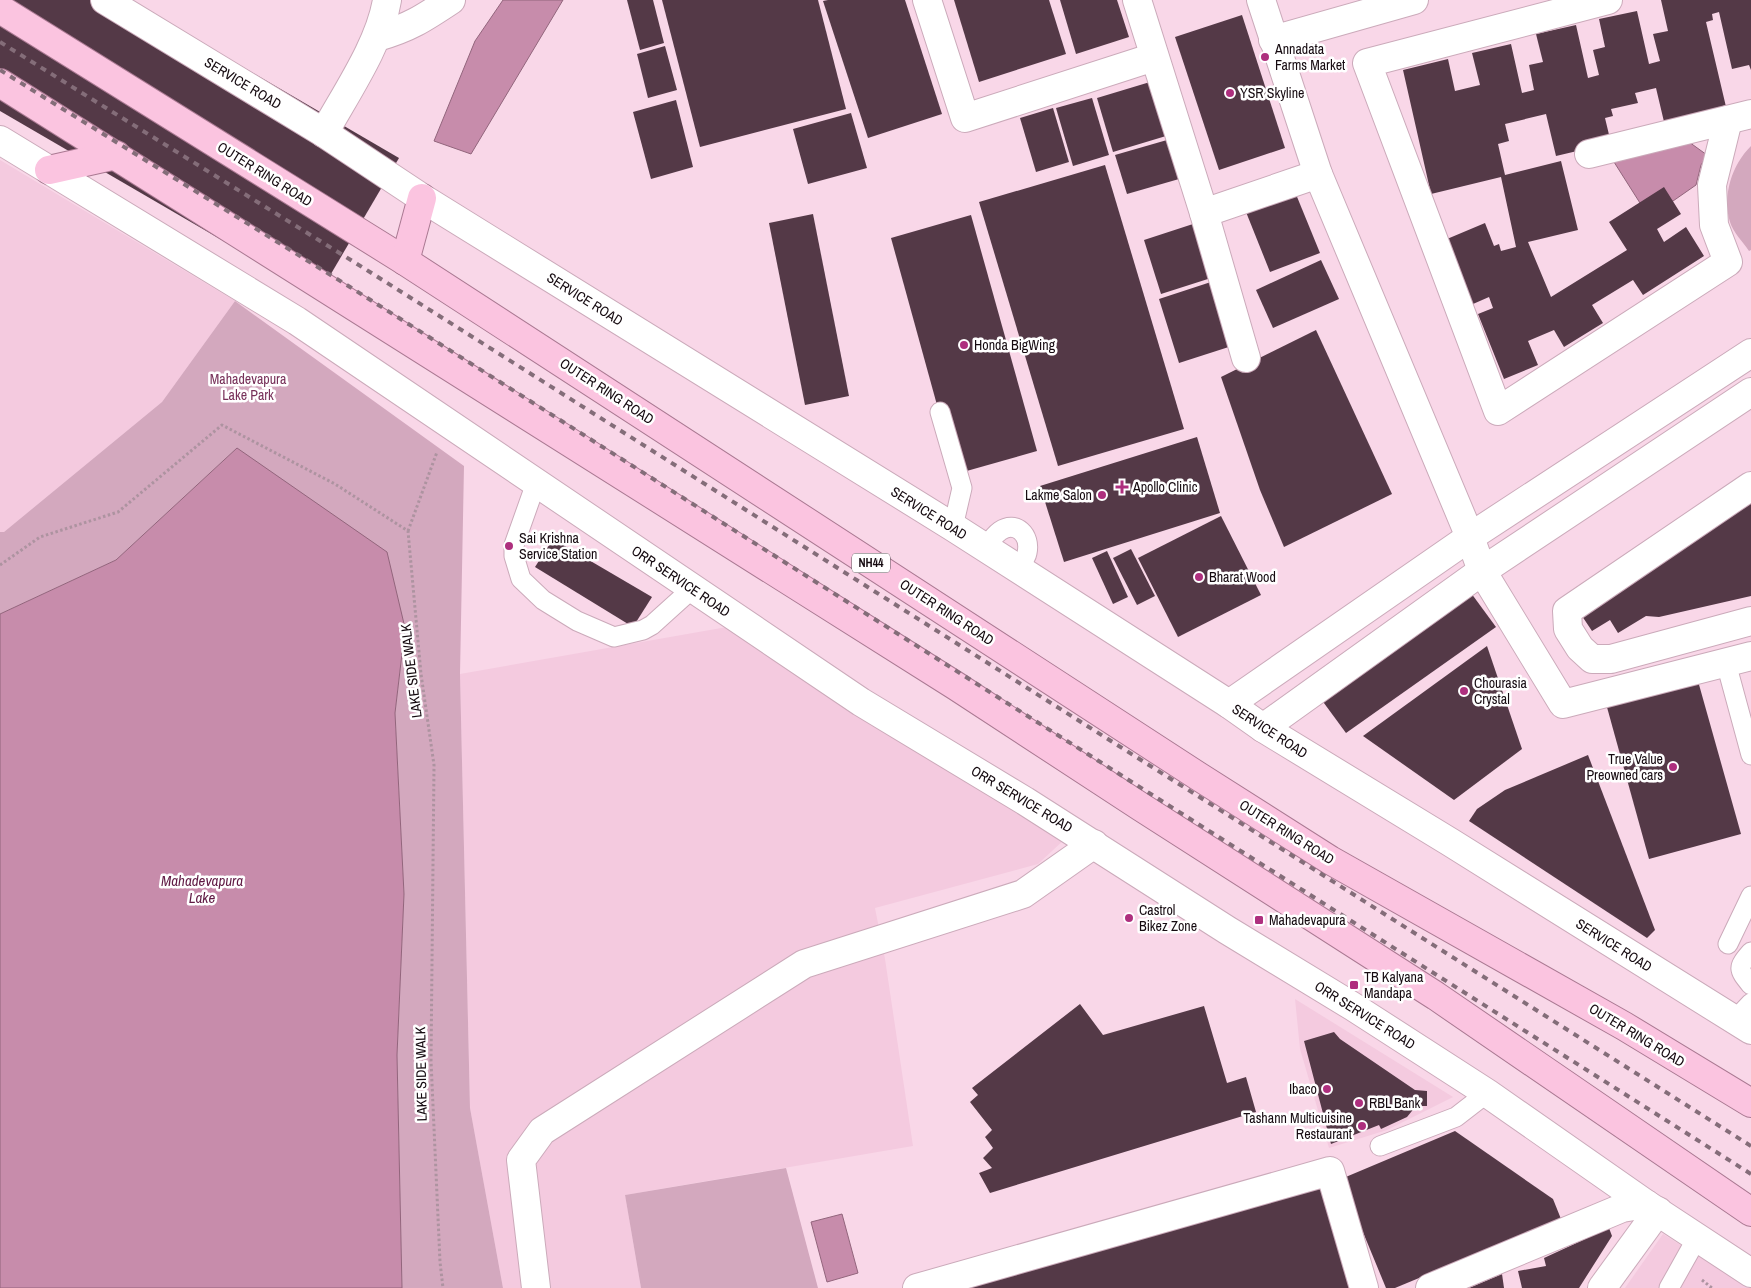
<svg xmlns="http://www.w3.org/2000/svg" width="1751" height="1288" font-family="'Archivo Narrow',sans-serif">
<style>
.built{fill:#f4cadf}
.green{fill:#d3a8be}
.water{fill:#c78cab;stroke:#92657c}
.building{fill:#543947}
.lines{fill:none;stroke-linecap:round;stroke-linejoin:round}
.service-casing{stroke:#cbaaba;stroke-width:21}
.minor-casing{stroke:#cbaaba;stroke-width:30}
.tertiary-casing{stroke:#cbaaba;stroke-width:30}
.trunk-casing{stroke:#aa7992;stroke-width:30}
.path{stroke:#ad93a0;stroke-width:3;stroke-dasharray:2.5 2.5;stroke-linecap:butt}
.service{stroke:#fff;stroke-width:19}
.minor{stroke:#fff;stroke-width:28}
.tertiary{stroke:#fff;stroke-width:28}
.trunk{stroke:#fbc4e0;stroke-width:28}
.rail{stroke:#846d79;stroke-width:4;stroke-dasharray:6 6;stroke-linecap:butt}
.poi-dot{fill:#ae2f7e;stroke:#fff;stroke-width:2}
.labels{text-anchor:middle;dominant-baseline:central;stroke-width:5;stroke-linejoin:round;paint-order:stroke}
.shield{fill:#fff;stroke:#5b5458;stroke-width:1}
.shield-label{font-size:12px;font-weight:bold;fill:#150a10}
.poi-label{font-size:14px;fill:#150a10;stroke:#fff;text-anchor:start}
.street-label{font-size:14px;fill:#150a10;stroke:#fff}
.park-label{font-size:14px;fill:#773059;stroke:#fff}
.water-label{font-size:15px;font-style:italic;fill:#601a44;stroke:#fff}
</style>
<rect width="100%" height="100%" fill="#f9d7e8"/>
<!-- built -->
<g class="built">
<polygon points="0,160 235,301 162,402 4,532 0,532"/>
<polygon points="727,627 1065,839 1038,864 875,908 885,959 913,1146 625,1195 641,1288 503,1288 470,1108 460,674"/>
<polygon points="1295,999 1453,1097 1387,1130 1329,1148 1300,1049"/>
<polygon points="1663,1234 1749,1288 1625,1288"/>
</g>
<!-- green -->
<g class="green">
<path d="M 1751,146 L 1751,250 L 1749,251 C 1743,242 1733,232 1730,222 C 1722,195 1732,165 1751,146 Z"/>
<polygon points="235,301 464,466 460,674 470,1108 503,1288 402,1288 397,1055 404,894 395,713 405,628 237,448 116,560 0,614 0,532 4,532 162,402"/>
<polygon points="786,1168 818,1288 641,1288 625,1195"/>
</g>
<!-- water -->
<g class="water">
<polygon points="503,0 563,0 471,154 434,141 475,41"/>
<polygon points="1689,142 1707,155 1701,165 1696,185 1673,201 1640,203 1614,162"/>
<polygon points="237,448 387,552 405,628 395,713 404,894 397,1055 402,1288 0,1288 0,614 116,560"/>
<polygon points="842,1214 858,1273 827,1282 811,1222"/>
</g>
<!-- building -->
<g class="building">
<polygon points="0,0 128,0 399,158 318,296 0,111"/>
<polygon points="627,0 653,0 664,43 640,50"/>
<polygon points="662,0 818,0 846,109 700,147"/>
<polygon points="828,0 905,0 942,114 868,138 823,1"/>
<polygon points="954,0 1049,0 1066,54 979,82"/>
<polygon points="1060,0 1117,0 1129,37 1076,54"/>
<polygon points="1661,0 1751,0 1751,70 1749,65 1732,69 1719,12 1712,14 1713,20 1706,22 1727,111 1665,126 1656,88 1635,93 1638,103 1611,109 1613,116 1605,118 1611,143 1556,156 1546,114 1505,124 1509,141 1498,144 1505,175 1561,161 1578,230 1528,242 1551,297 1627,250 1609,222 1664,187 1681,214 1657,229 1664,242 1686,227 1704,256 1643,295 1633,280 1592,305 1603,323 1564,347 1554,330 1528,341 1538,365 1504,379 1478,314 1493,308 1489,297 1473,304 1447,239 1485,223 1494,246 1499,244 1501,251 1516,247 1501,177 1431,194 1403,70 1448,59 1455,91 1480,85 1472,53 1511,44 1522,93 1534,90 1529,65 1543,62 1536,34 1576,25 1588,78 1599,75 1593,50 1605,47 1599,19 1637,11 1649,64 1660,61 1653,34 1668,31"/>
<polygon points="1242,15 1285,148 1219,170 1175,37"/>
<polygon points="665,46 677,90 648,98 637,54"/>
<polygon points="1150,82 1166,136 1113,152 1097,98"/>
<polygon points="1092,98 1109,155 1073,166 1056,108"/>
<polygon points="676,100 693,167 651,179 633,112"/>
<polygon points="1053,108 1069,162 1036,172 1020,118"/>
<polygon points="851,113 867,168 808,184 793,129"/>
<polygon points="1167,140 1179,179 1127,194 1115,155"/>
<polygon points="1105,165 1184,429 1058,466 979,202"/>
<polygon points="1293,187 1320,253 1270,272 1244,207"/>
<polygon points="813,214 849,396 805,405 769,223"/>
<polygon points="971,215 1037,451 956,474 891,238"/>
<polygon points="1193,224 1211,278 1161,294 1144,240"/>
<polygon points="1321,260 1339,299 1273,328 1256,290"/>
<polygon points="1217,280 1238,344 1179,363 1159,299"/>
<polygon points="1316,330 1392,494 1284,547 1260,490 1221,377"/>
<polygon points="1197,437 1220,513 1064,562 1040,486"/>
<polygon points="1751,499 1751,596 1659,617 1646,616 1618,633 1610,620 1592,631 1580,613"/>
<polygon points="1221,516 1261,595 1178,637 1138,558"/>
<polygon points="553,539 652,597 633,627 535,567"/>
<polygon points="1131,549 1155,596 1137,605 1113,558"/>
<polygon points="1107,551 1128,597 1113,604 1092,558"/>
<polygon points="1471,593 1496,627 1346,733 1321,699"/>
<polygon points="1487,646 1522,749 1454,800 1363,736"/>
<polygon points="1696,674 1741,834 1649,859 1605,700"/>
<polygon points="1588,755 1655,930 1647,938 1469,821 1477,809 1505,790"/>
<polygon points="1080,1004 1103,1035 1204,1006 1227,1083 1246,1077 1256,1112 990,1193 979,1173 992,1168 983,1158 993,1148 985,1137 992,1130 970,1102 978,1095 972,1088"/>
<polygon points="1334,1032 1340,1039 1415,1090 1427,1091 1427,1106 1416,1106 1407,1117 1381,1129 1379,1125 1331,1144 1304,1041"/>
<polygon points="1455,1131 1553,1199 1561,1219 1395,1288 1386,1288 1341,1179"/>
<polygon points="1319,1179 1349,1288 930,1288"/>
<polygon points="1609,1228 1612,1236 1579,1288 1522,1288 1518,1271 1546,1266 1544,1258"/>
<polygon points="1502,1274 1504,1288 1469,1288"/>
</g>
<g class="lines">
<defs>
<g id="service">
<polyline points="940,412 962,488 953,527"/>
<polyline points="536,483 514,545 514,556 521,579 543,600 577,621 614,637 643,630 652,625 693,588"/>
<path d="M 985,549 C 989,543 993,536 1000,531 C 1016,520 1031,535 1027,553 C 1026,559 1021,564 1017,569"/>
<polyline points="1726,663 1751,755"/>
<polyline points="1728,944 1751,896"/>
<path d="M 1751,952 C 1737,968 1738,969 1751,985"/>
<polyline points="1735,1020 1751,1003"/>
<polyline points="1380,1146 1456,1117 1487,1093"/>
<polyline points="1669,1288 1697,1238"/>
</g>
<g id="minor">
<polyline points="927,0 965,118 1154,57"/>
<polyline points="1137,0 1204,213 1246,358"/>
<polyline points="1261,0 1318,174 1470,537 1482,571 1563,704 1751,656"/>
<polyline points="1608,0 1367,63 1498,411 1728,262 1714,225 1712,185 1728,120"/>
<path d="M 377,37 C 409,28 424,18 451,0"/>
<polyline points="1273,40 1414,0"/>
<path d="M 324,133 C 346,93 380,44 387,0"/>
<polyline points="1589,154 1751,114"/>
<polyline points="1204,213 1318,174"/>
<polyline points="1751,486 1567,611 1568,629 1580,648 1592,659 1611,659 1751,621"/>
<polyline points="1229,704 1470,537 1751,353"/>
<polyline points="1263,728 1482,571 1751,392"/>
<polyline points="536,1288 521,1160 542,1131 804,964 1023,894 1094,844"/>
<polyline points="917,1288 1330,1171 1364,1288"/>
<polyline points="1430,1288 1622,1208 1646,1204"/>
<polyline points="1602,1288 1658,1211"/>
</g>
<g id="tertiary">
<polyline points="105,0 324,133 422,198 953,527 1229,704 1263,728 1450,842 1751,1030"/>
<polyline points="0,140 297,321 861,702 1025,801 1227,930 1352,1006 1487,1093 1646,1204 1751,1273"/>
</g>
<g id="trunk">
<polyline points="0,9 405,261 1198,776 1330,860 1624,1026 1751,1103"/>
<polyline points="0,83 956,686 1141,807 1436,996 1751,1212"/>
<polyline points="49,170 116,155"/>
<polyline points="405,261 422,198"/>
</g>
</defs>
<!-- service casing -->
<use href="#service" class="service-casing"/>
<!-- minor casing -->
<use href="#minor" class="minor-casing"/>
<!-- tertiary casing -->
<use href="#tertiary" class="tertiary-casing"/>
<!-- trunk casing -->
<use href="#trunk" class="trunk-casing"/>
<!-- path -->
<g class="path">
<polyline points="408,531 437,452"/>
<polyline points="0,565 40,537 118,512 222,425 335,484 408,531 421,674 434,765 431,1061 440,1262 443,1288"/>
<polyline points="1702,1280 1712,1288"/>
</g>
<!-- service -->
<use href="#service" class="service"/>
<!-- minor -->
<use href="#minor" class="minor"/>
<!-- tertiary -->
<use href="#tertiary" class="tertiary"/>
<!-- trunk -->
<use href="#trunk" class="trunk"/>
<!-- rail -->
<g class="rail">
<polyline points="0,42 362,267 1751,1146"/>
<polyline points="0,70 350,287 1751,1174"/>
</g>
</g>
<!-- markers -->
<g class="poi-dot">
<circle cx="1265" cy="57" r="5"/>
<circle cx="1230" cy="93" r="5"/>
<circle cx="964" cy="345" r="5"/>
<path d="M1119.5 479.5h5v5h5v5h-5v5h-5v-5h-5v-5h5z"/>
<circle cx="1102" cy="495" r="5"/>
<circle cx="509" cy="546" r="5"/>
<circle cx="1199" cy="577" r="5"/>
<circle cx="1464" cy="691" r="5"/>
<circle cx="1673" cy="767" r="5"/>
<circle cx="1129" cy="918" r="5"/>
<rect x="1254" y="915" width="10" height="10" rx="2.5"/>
<rect x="1349" y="980" width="10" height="10" rx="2.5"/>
<circle cx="1327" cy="1089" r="5"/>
<circle cx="1359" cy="1103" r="5"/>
<circle cx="1362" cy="1126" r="5"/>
</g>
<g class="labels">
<!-- shield labels -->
<rect class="shield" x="852" y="553.5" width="38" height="19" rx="4"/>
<g class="shield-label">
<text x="871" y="563">NH44</text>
</g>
<!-- poi labels -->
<g class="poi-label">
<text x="1275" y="49">Annadata<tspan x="1275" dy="16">Farms Market</tspan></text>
<text x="1240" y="93">YSR Skyline</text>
<text x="974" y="345">Honda BigWing</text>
<text x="1133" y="487">Apollo Clinic</text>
<text x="1092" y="495" text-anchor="end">Lakme Salon</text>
<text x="519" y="538">Sai Krishna<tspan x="519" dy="16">Service Station</tspan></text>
<text x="1209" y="577">Bharat Wood</text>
<text x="1474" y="683">Chourasia<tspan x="1474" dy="16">Crystal</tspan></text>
<text x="1663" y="759" text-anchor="end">True Value<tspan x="1663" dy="16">Preowned cars</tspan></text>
<text x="1139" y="910">Castrol<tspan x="1139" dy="16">Bikez Zone</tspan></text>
<text x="1269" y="920">Mahadevapura</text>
<text x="1364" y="977">TB Kalyana<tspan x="1364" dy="16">Mandapa</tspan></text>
<text x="1317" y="1089" text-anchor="end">Ibaco</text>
<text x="1369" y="1103">RBL Bank</text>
<text x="1352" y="1118" text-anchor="end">Tashann Multicuisine<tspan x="1352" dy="16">Restaurant</tspan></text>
</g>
<!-- street labels -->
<g class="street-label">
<text transform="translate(243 83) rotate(31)">SERVICE ROAD</text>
<text transform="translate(265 174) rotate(32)">OUTER RING ROAD</text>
<text transform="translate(585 299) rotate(32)">SERVICE ROAD</text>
<text transform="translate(607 391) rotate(33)">OUTER RING ROAD</text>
<text transform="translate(929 513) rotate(32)">SERVICE ROAD</text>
<text transform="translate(681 581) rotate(34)">ORR SERVICE ROAD</text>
<text transform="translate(947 612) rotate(33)">OUTER RING ROAD</text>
<text transform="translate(411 671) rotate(-97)">LAKE SIDE WALK</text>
<text transform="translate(1270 731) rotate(33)">SERVICE ROAD</text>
<text transform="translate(1022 799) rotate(31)">ORR SERVICE ROAD</text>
<text transform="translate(1287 832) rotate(32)">OUTER RING ROAD</text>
<text transform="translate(1614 945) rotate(32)">SERVICE ROAD</text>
<text transform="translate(1365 1015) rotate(32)">ORR SERVICE ROAD</text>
<text transform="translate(1637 1035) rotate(31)">OUTER RING ROAD</text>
<text transform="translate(421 1074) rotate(-91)">LAKE SIDE WALK</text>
</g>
<!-- park labels -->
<g class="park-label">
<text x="248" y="379">Mahadevapura<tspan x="248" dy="16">Lake Park</tspan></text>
</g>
<!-- water labels -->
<g class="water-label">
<text x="202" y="880">Mahadevapura<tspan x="202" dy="17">Lake</tspan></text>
</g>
</g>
</svg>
